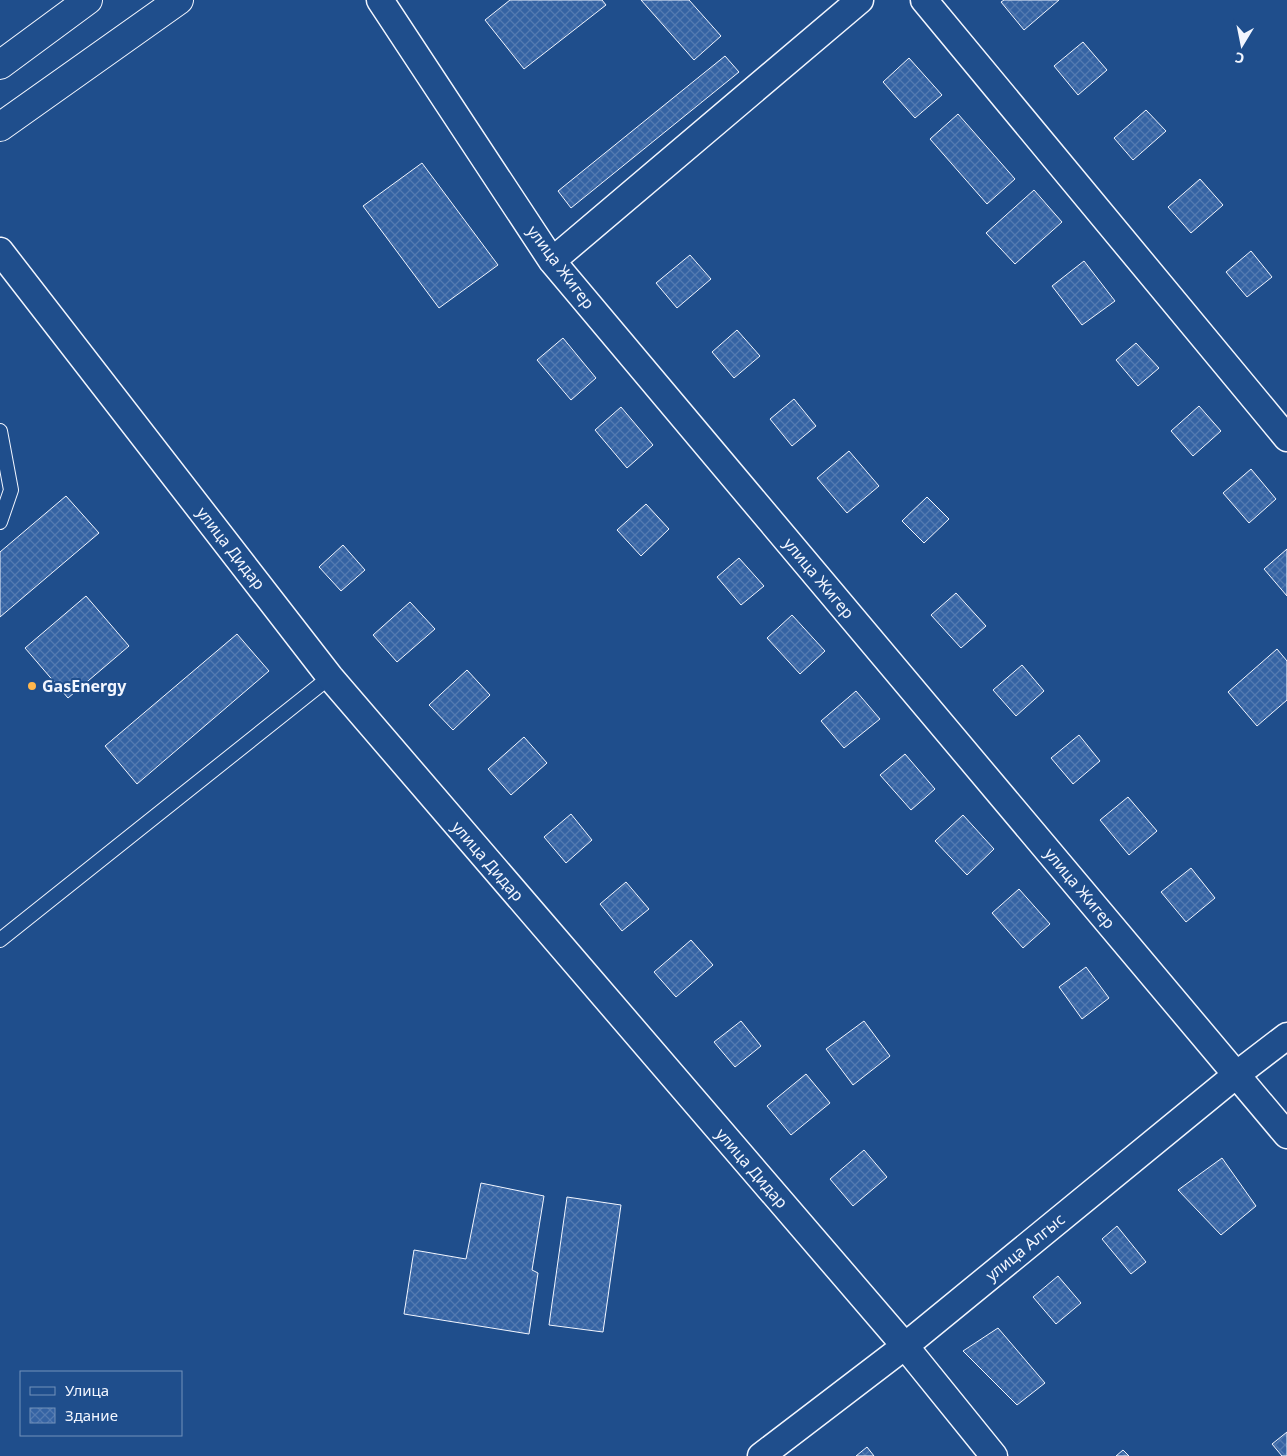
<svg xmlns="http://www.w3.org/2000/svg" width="1287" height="1456" viewBox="0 0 1287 1456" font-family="'Noto Sans',sans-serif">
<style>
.building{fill:url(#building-cross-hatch);stroke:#f2f6ff}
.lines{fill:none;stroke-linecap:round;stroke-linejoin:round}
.lane-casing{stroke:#f2f6ff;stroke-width:16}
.street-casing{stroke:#f2f6ff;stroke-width:29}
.highway-casing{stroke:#f2f6ff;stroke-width:30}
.lane{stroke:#1f4e8c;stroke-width:14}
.street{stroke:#1f4e8c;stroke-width:26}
.highway{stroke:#1f4e8c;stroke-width:28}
.poi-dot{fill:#ffb74d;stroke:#1f4e8c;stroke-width:2}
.labels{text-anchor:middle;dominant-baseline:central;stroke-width:4;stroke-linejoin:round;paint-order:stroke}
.street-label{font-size:16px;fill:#f2f6ff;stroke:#1f4e8c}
.poi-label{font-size:16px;font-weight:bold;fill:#f2f6ff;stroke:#1f4e8c;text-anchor:start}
</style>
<defs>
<pattern id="building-cross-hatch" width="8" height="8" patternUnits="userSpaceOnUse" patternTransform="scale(1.25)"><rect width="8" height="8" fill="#3563a3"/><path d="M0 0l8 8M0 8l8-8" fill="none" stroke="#537ab1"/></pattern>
</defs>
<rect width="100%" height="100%" fill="#1f4e8c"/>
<path class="building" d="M510,0H602L606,5L524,69L485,20Z
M641,0H689L721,36L694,60Z
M1004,0H1059L1024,30L1001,2Z
M1083,42L1107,70L1078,95L1054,66Z
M725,56L739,72L571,208L558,191Z
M909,58L942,95L915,118L883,82Z
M1146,110L1166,131L1133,160L1114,138Z
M958,114L1015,179L987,204L930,139Z
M422,163L498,265L439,308L363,206Z
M1200,179L1223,205L1191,233L1168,207Z
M1034,190L1062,222L1015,264L986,233Z
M1251,251L1272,277L1247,297L1226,272Z
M690,255L711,279L677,308L656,283Z
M1084,261L1115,301L1082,325L1052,286Z
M737,330L760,356L734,378L712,352Z
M563,338L596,378L571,400L537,360Z
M1136,343L1159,368L1138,386L1116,360Z
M794,399L816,426L792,446L770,419Z
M1199,406L1221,431L1193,456L1171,431Z
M621,407L653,445L627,468L595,430Z
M849,451L879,486L847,513L817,478Z
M1251,469L1276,499L1249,523L1223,493Z
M66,496L99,533L0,617V552Z
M927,497L949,519L924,543L902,521Z
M646,504L669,529L641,556L617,530Z
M343,545L365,570L341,591L319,567Z
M1287,549V596L1264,569Z
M739,558L764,586L741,605L717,577Z
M956,593L986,626L961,648L931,615Z
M86,596L129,646L68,698L25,648Z
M410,602L435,629L397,662L373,635Z
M792,615L825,651L800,674L767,638Z
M237,634L269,671L137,784L105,746Z
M1277,649L1287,661V700L1257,726L1228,692Z
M1022,665L1044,691L1016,716L993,690Z
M467,670L490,695L453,730L429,705Z
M856,691L880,719L844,748L821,721Z
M1079,735L1100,761L1073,784L1051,758Z
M524,737L547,763L511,795L488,769Z
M905,754L935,789L911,810L880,775Z
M1128,797L1157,831L1129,855L1100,820Z
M571,814L592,840L566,863L544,837Z
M963,815L994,849L967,875L935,841Z
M1191,868L1215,898L1186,922L1161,892Z
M626,882L649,909L622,931L600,904Z
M1019,889L1050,924L1023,948L992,913Z
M691,940L713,965L676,997L654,972Z
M1086,967L1109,998L1082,1019L1059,987Z
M741,1021L761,1046L735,1067L714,1042Z
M864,1021L890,1056L853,1085L826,1049Z
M806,1074L830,1103L791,1135L767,1106Z
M864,1150L887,1177L853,1206L830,1179Z
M1222,1158L1256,1206L1221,1235L1178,1190Z
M481,1183L544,1196L532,1270L538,1273L529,1334L404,1314L414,1250L466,1259Z
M567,1197L621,1205L603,1332L549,1325Z
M1117,1226L1146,1262L1131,1274L1102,1239Z
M1058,1276L1081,1303L1056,1324L1033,1297Z
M998,1328L1045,1383L1017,1405L963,1351Z
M1287,1432V1456H1282L1272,1444Z
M867,1447L874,1456H856Z
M1123,1450L1129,1456H1116Z"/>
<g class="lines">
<g class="lane-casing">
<path id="lane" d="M0,431L11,490L0,522
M0,940L330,677"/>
</g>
<g class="street-casing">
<path id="street" d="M380,0L552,261L1287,1135
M924,0L1287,438
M0,251L330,677L905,1346L994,1456
M552,261L860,0
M761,1456L905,1346L1236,1075L1287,1036"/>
</g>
<g class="highway-casing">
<path id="highway" d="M0,65L88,0
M0,127L179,0"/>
</g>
<use href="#lane" class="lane"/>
<use href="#street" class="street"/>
<use href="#highway" class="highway"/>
</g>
<circle class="poi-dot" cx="32" cy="686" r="5"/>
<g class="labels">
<g class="street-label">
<text transform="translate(561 267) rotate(53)">улица Жигер</text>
<text transform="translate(231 548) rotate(52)">улица Дидар</text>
<text transform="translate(819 578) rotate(50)">улица Жигер</text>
<text transform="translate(488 861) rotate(49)">улица Дидар</text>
<text transform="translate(1080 888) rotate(50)">улица Жигер</text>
<text transform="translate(752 1168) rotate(49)">улица Дидар</text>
<text transform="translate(1025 1247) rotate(-39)">улица Алгыс</text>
</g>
<g class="poi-label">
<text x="42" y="686">GasEnergy</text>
</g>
</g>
<rect x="20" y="1371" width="162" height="65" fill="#1f4e8c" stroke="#7391ba"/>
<rect x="30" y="1387" width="25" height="8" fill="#1f4e8c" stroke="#7391ba"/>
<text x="65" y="1396" font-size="15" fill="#f2f6ff">Улица</text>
<rect x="30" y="1408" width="25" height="15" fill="url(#building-cross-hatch)" stroke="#7391ba"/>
<text x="65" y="1421" font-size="15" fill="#f2f6ff">Здание</text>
<g transform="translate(1242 45) rotate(190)" stroke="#1f4e8c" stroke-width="4" paint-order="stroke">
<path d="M0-4L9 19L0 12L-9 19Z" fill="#f2f6ff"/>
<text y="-8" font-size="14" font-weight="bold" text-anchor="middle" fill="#f2f6ff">С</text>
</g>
</svg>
